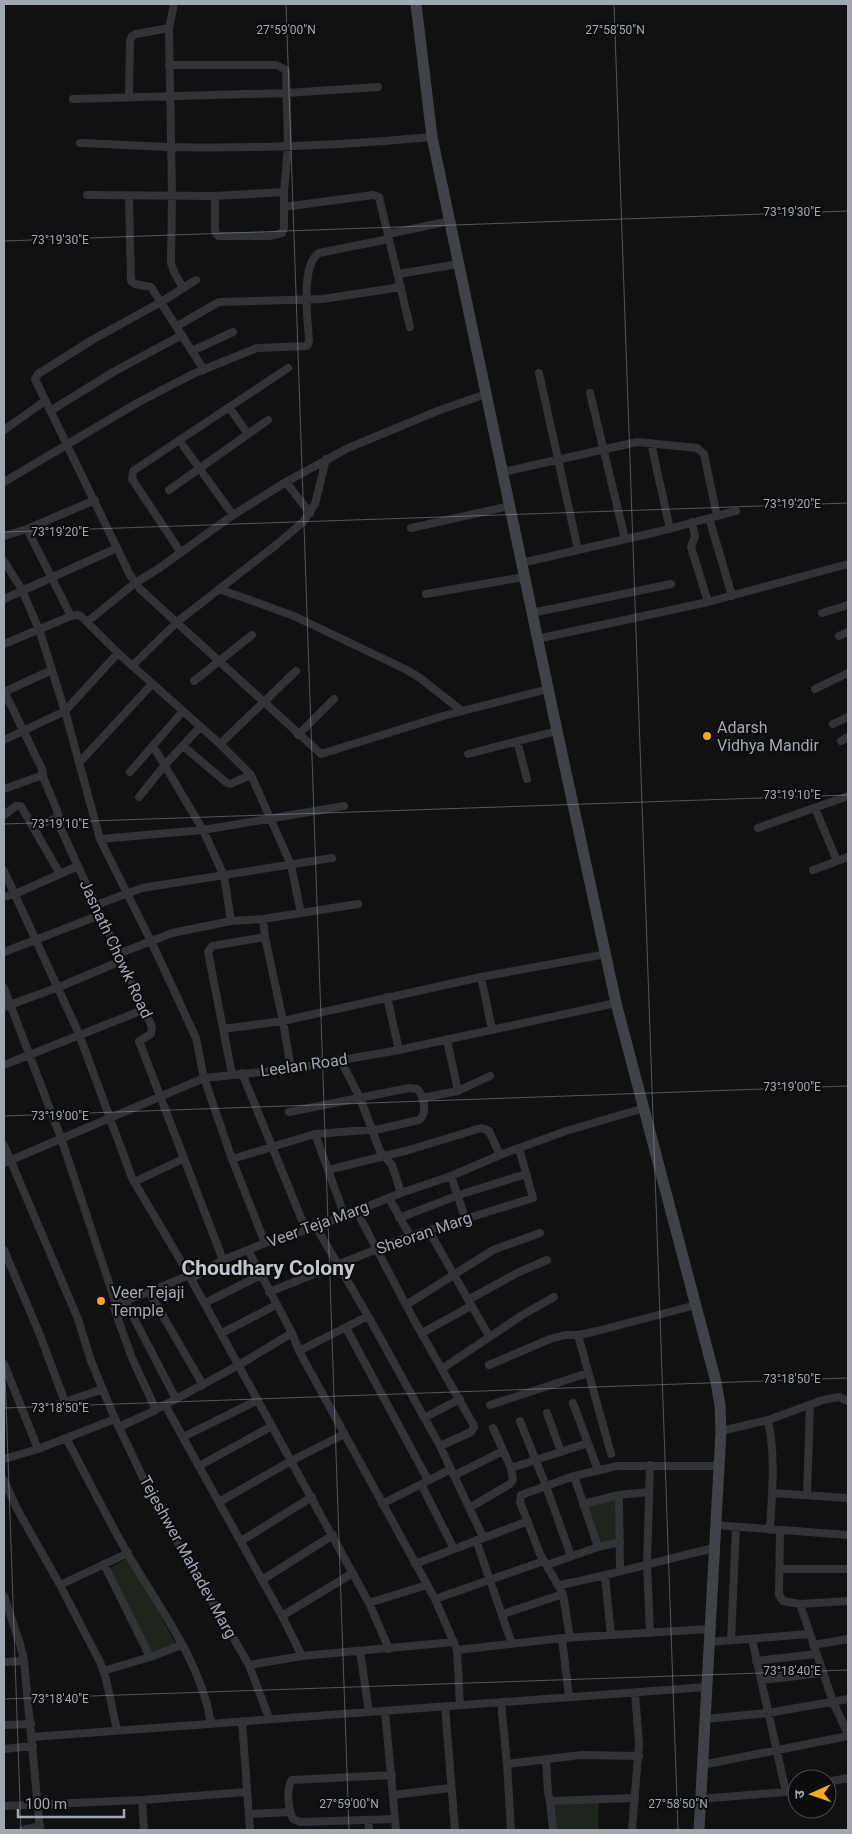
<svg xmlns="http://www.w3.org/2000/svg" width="852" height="1834" viewBox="0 0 852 1834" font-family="Roboto,'Noto Sans Devanagari',sans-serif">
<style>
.green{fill:#1d251d}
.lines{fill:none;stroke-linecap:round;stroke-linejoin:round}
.street{stroke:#323337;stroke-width:8}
.secondary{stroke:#3f4247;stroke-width:11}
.ticks{fill:none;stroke:#a1a8b4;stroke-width:1;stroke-opacity:0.45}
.poi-dot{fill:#f8a723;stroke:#0c0c0d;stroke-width:2}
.labels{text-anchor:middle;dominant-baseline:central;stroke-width:4;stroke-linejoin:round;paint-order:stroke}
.poi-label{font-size:16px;fill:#a1a8b4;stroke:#0c0c0d;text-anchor:start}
.street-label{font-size:16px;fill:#a1a8b4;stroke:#0c0c0d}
.district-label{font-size:21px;font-weight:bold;fill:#c2c6cf;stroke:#0c0c0d}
.ticks-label{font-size:12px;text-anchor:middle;fill:#a1a8b4;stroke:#0c0c0d;stroke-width:4;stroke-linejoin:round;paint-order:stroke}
</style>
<rect width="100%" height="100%" fill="#111112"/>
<path class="green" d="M619,1495L620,1542L598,1547L583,1504Z
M128,1558L176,1644L151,1652L108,1569Z
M598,1802L599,1830H555L553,1804Z"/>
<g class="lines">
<path class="street" d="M174,4L169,28L172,196L171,263L174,272L183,288
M169,65H276L286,70L288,146L284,192V228L282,233L271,236H218L215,231V196
M129,97L130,41L132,36L136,34L169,28
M73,99L287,93L378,87
M80,143C110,144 140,146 171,147C258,149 346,145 432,137
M87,195L215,196L284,192
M129,196L131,281L135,284L151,287L204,370
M284,207L373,195L379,197L410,327
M388,234L450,221
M398,274L459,264
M196,280L161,302L92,340L38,374L35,379L130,575L140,589L321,754L443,716L548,689
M177,326L219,302L323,299L401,287
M192,351L233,332
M539,373L578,550
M590,393L625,539
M229,407L248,434
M50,411L115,371L182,335
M4,430L45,401
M179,440L233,515
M651,443L670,529
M503,472L637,442L697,448L704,454L717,516
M4,482L137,403L195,373L257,348L307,346L309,341C308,321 300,265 319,253L389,239
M286,482L310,513
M169,490L268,420
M709,518L732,596
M692,522L695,536L691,547L708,602
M411,528L510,506
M27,529L71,616
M4,536L27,529L95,500
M181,553L132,479L133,471L288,368
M4,561L22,590L40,632L66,715L100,839L151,941L196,1038L204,1078L232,1159L265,1243
M521,563L661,531L736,511
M219,589L294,616L407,670L420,678L462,711
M426,594L524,577
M4,599L117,548
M532,613L671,584
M822,613L848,605
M87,622L135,583L158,569L233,515L286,482L348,448L440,410L486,394
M839,636L848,632
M537,639L708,602L848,564
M4,644L71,616L78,615L81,616L118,653L220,744L251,775L291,865L301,913
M132,666L177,622L276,545L303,522L315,504L326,459
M194,681L252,635
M815,689L848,673
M4,691L42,769L43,777L57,810L60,827L152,1027L151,1034L139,1041L223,1260
M4,692L52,670
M833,724L848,717
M298,735L334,699
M4,740L65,711L118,653
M517,741L527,779
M841,741L848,737
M220,744L296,671
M183,746L227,783L230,784L251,775
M156,751L203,830L224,876L231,921
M468,754L557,731
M79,763L152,684
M130,772L183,711
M4,789L43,775
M139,797L164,766L200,727
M815,808L837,861
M4,815L16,806H21L22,808L60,874
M34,827L59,817
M758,828L848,796
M100,839L203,830L344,806
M813,870L848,857
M4,871L79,1034L132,1178L189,1275
M4,897L15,894L78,866
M96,905L142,888L332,858
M263,919L265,937L283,1021L291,1069
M4,952L100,915
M118,954L172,933L231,921L263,919L358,904
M481,977L492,1029
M4,988L61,1138L116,1304
M387,997L399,1050
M4,1007L59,987L121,961
M223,1029L283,1021L481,977L606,954
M447,1040L458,1091
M340,1059L360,1098L380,1151L392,1165L401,1193
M4,1065L143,1010
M242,1073L306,1230
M232,1074L208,952L212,946L265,937
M422,1098L458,1091L490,1076
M289,1112L409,1088L417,1089C424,1095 428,1114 419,1120L380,1129L315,1134
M4,1145L78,1319L91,1361L115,1419L158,1509L249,1665L269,1718
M232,1159L315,1134L344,1214
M4,1163L204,1078L291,1069L399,1050L616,1003
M328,1170L409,1150L481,1128L489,1131L500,1155
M451,1176L465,1218
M134,1182L183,1159
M389,1198L410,1236
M356,1210L415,1322L473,1424L474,1427L471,1432L440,1446
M399,1218L459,1195L526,1174
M316,1227L368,1316L440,1446L483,1537
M429,1231L489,1336
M4,1250L40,1335L65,1402L103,1389
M248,1250L292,1333L299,1351L435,1599L457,1650L460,1705
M191,1279L369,1603L389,1649
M149,1292L203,1385
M269,1292L410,1236L533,1198L519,1148
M468,1300L517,1273L547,1260
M125,1301L176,1399
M205,1303L261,1275
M406,1305L493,1250L540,1233
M346,1328L428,1480
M222,1333L276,1305
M422,1333L471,1306
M578,1335L611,1454
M299,1351L368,1316
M4,1364L38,1449
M489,1365L550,1339L565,1335H578L597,1331L696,1305
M443,1368L524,1314L554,1297
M573,1403L598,1470
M165,1405L282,1616L302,1656
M490,1405L588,1373
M161,1407L239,1365L292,1333
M547,1413L561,1452
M424,1418L460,1399
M768,1420C776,1457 772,1493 770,1530
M520,1421L546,1486L571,1556
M119,1427L156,1410L132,1358L114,1308L116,1304L149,1292L189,1275L191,1279L223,1260L265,1243L316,1227L401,1193L451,1176L500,1155L566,1131L644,1108
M721,1431L768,1420L823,1400L839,1397L848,1401
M183,1437L258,1400
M66,1438C87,1477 107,1518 129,1556C160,1609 201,1662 211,1723
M4,1459L38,1449L115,1419
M199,1466L272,1426
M511,1468L588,1443
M455,1475L503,1451
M574,1476L598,1547
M4,1480L16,1507L60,1585L100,1662L106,1679L117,1730
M421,1484L454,1549
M772,1493L848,1498
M619,1495L620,1571
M807,1495L810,1405
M219,1502L291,1461L344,1434
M382,1504L451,1469
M583,1504L619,1495L649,1492
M469,1508L510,1484L513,1479L511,1468L493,1428
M715,1525L848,1535
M780,1531L779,1595L783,1601L800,1604L848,1601
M476,1540L512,1644
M241,1541L312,1497
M104,1564L150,1657
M415,1564L528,1521
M547,1565L598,1547L620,1542
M780,1569H848
M605,1576L611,1635
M262,1580L333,1535
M60,1585L128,1553
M560,1585C612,1575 662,1560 714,1548
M4,1596L20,1644L24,1661L40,1830
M435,1599L544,1561
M369,1603L427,1585
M800,1604L833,1702L848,1734
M503,1614L563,1594
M282,1616L353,1573
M650,1633L647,1563L650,1465
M562,1638L569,1697
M570,1638L563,1594L540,1554L520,1502L521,1495L574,1476L617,1466H718
M752,1639L786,1792
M731,1640L736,1527
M709,1642L810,1634
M813,1645L848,1639
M457,1650L562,1638L710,1629
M360,1651L369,1712
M756,1661L816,1654
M4,1662L24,1661
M249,1665L302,1656L454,1642
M103,1671L150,1657L182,1645
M761,1680L823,1673
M501,1702L507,1764L511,1830
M445,1706L455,1830
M385,1711L396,1830
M705,1719L768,1713L848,1699
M242,1721L250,1830
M4,1725L31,1724
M32,1737L707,1687
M4,1749L33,1746
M546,1759L548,1793L550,1801L635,1798
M507,1764L581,1755L639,1756
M702,1765L848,1736
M392,1775L292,1780C286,1788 288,1810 293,1819L301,1822L395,1819
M827,1782L848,1778
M394,1795L450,1788
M700,1799L786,1792L797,1789
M142,1800L144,1830
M550,1801L553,1830
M4,1806L142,1800L247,1792
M249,1814L290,1812
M368,1820L369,1830
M23,1830L40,1826
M632,1830L639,1744L635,1693"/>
<path class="secondary" d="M416,4L432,137L553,712L616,1003L716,1382L720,1405L721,1431L699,1830"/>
</g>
<path class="ticks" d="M286,4L349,1830M614,4L678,1830M4,241L848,211M4,532L848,503M4,824L848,795M4,1116L848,1086M4,1345L21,1830M4,1408L848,1378M4,1699L848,1670"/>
<g class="poi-dot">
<circle cx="707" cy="736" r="5"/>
<circle cx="101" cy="1301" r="5"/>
</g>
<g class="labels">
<g class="poi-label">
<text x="717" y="727">Adarsh<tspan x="717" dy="18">Vidhya Mandir</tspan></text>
<text x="111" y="1292">Veer Tejaji<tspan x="111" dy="18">Temple</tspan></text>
</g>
<g class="street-label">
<text transform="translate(116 949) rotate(65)">Jasnath Chowk Road</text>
<text transform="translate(304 1065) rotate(-8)">Leelan Road</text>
<text transform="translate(318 1224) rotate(-20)">Veer Teja Marg</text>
<text transform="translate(424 1233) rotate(-19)">Sheoran Marg</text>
<text transform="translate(188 1557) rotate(61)">Tejeshwer Mahadev Marg</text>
</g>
<g class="district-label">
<text x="268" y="1268">Choudhary Colony</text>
</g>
</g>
<g class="ticks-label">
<text x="286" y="34">27°59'00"N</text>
<text x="615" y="34">27°58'50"N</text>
<text x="792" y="216">73°19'30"E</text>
<text x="60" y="244">73°19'30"E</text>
<text x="792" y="508">73°19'20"E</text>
<text x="60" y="536">73°19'20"E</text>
<text x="792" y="799">73°19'10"E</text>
<text x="60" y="828">73°19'10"E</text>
<text x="792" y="1091">73°19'00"E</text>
<text x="60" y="1120">73°19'00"E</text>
<text x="792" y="1383">73°18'50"E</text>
<text x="60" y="1412">73°18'50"E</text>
<text x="792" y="1675">73°18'40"E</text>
<text x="60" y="1703">73°18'40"E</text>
<text x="349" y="1808">27°59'00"N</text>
<text x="678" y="1808">27°58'50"N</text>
</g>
<rect width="852" height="1834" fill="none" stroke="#a1a8b4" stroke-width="10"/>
<g transform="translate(812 1794) rotate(268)"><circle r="24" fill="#0c0c0d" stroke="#484a50"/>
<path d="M0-4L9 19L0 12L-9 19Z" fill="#f8a723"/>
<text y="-8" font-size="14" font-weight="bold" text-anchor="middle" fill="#a1a8b4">उ</text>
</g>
<path d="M18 1809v8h106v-8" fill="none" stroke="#a1a8b4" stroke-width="2.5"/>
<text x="25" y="1809" font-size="15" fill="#a1a8b4" stroke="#0c0c0d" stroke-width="4" paint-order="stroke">100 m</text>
</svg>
